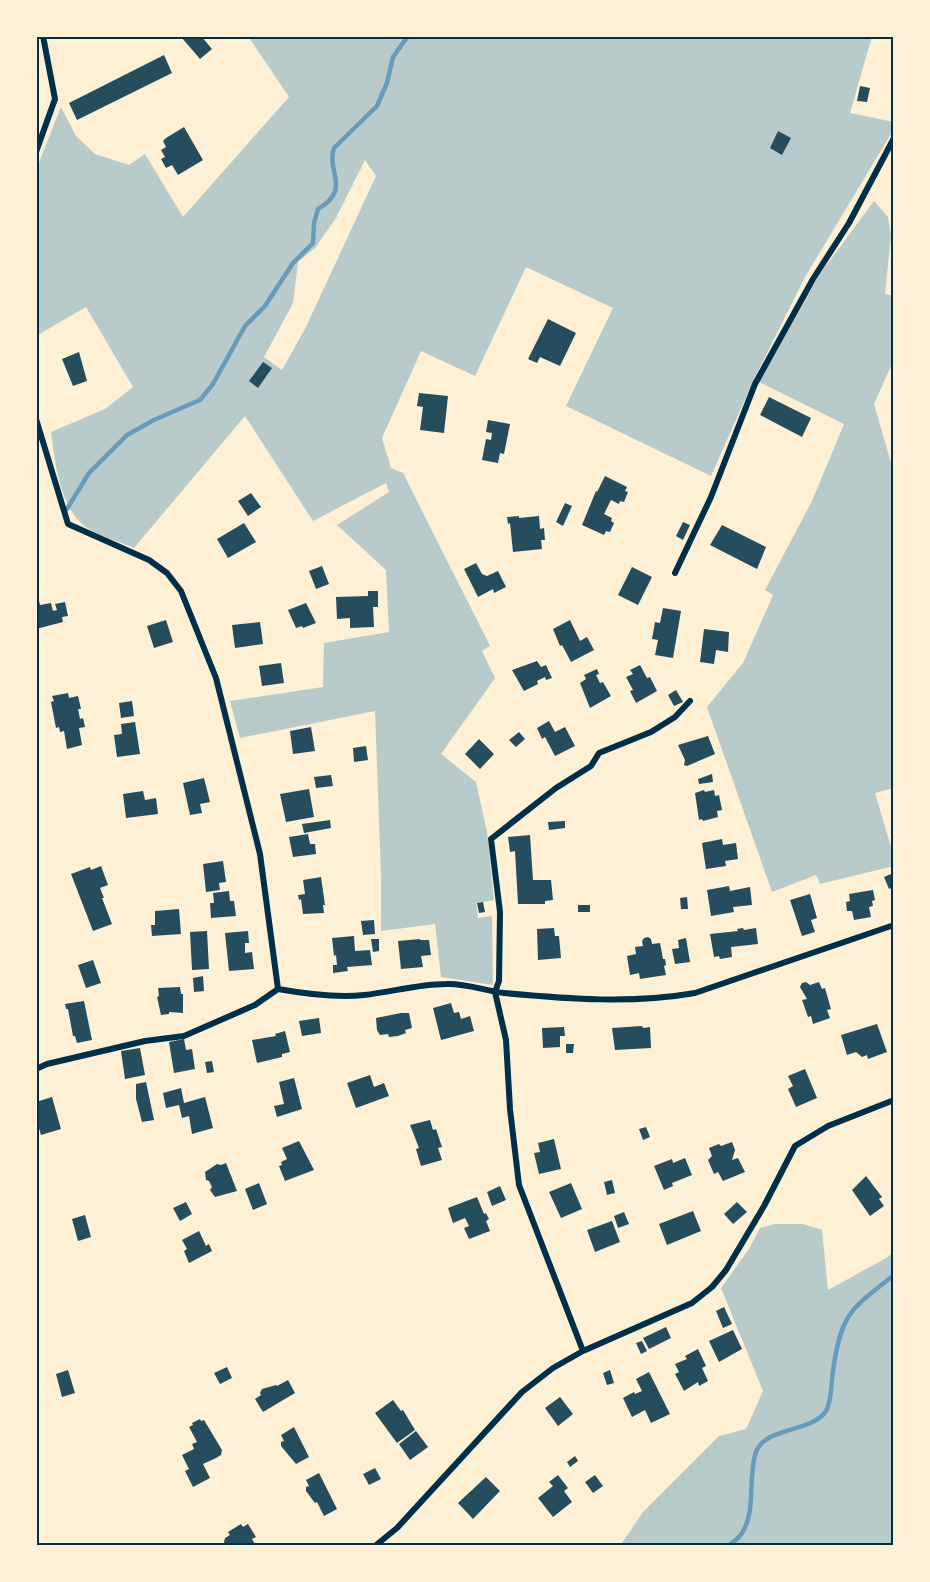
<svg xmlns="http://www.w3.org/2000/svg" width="930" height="1582" viewBox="0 0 930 1582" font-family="Rubik,sans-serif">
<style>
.green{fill:#b9caca;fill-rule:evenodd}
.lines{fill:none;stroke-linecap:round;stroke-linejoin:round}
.stream{stroke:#669bbc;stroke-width:4.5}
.building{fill:#264d5e}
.minor{stroke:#003049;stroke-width:6}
.neatline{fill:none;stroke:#003049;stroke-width:2}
</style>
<rect width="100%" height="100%" fill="#fdf0d5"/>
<path class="green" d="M248,36H872L850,113L894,122V129L805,277L755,377L711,476L566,406L613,308L526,267L475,376L421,351L382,438L391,468L403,473L490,646L482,651L495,678L441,754L476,782L487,832L494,900L476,903L478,918L492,916L493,985L441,977L435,924L381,931V875L375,711L240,738L230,701L323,687L324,643L389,632L386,570L337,525L389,492L386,483L313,521L245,416L134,548C119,541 100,537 86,527C60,509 55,461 51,432L105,409L133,387L86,307L36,336V170L61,107L76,136L95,154L129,165L145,154L183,217L289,97ZM365,160L376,176L305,329L282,370L264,357L293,303L298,262L315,248L336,218Z
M874,201L888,217L891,236L885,294L894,296V359L874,404L894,473V788L875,793L894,857V866L820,884L816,875L772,892L707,707L743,663L773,595L765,590L812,501L844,424L759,382L820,274Z
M774,1224H803L822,1230L828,1290L888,1257L894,1251V1546H620L643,1512L719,1436L746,1429L763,1391L721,1288L749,1249L760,1228Z"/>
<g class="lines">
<path class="stream" d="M67,509L89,473L127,435L154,420L200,400L213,384L245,326L265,306L293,263L313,243L314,223L318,209C352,189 326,172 334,148L377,106L387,83L393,57L408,36
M729,1546C733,1542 739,1538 742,1533C757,1509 747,1478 756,1452C765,1427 813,1432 826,1411C832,1401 831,1383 833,1371C841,1313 851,1309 894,1275"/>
</g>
<path class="building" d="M185,36H201L212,49L200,59L182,38Z
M164,55L172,73L77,120L69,103Z
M860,86L870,88L867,102L857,101Z
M184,127L203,160L178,175L172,165L166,168L161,159L165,157L161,150L166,147L163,141L166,138Z
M778,131L791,138L782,155L770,148Z
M548,319L576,333L560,366L540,357L537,363L528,359Z
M79,352L87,381L73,386L62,359Z
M263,362L272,368L258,388L249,381Z
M419,393L448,396L444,433L420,430L423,407L417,406Z
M769,397L811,418L802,437L760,415Z
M488,420L510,424L504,454L500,453L498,463L482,460L486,439L491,440L492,433L486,432Z
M605,476L627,487L625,491L628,492L624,502L620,501L619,504L611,500L604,514L612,518L611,521L614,523L610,532L606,531L604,535L582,525L596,491L597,492Z
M251,493L261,507L248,516L238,501Z
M565,503L572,506L563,526L556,522Z
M519,516V518L539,516L540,529L544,528L545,540H541L542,549L513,552L510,523L508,524L507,517Z
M683,522L690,525L683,540L676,536Z
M244,523L256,542L228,558L217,539Z
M722,525L766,547L757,569L710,545Z
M476,563L482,574L487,576L498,571L506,587L494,593L493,589L478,597L464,569Z
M322,566L329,584L316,589L309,571Z
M632,567L652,577L638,605L618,595Z
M368,591H378V607H373L374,627L350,628V618L337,619L336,597L368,596Z
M38,596L40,605L51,603L53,611L57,610L55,604L65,602L68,616L62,617L63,622L36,629V597Z
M306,603L316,623L303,628L302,626L296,628L288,610Z
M663,608L681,611L673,658L655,655L658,640L652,639L655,622L660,623Z
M166,620L173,642L154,648L147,626Z
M570,620L580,641L587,637L594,650L571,662L562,645L560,646L553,629Z
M260,622L263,644L235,648L232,625Z
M704,629L729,632L728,652L716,650L714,664L700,662Z
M537,661L541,667L546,665L552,678L546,680L545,677L537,681L538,684L524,691L512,670Z
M281,663L284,683L262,686L259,666Z
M640,665L647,678L650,677L657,691L636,703L630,691L633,690L626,677L633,674L630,670Z
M597,669L599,674L596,675L600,683L603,682L611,696L590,708L580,683L586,679L584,675Z
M676,690L683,702L674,706L668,695Z
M68,693L69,698L78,696L81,709H78L80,719L83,718L85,727L79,728L82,745L67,749L64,731L60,732L59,727L56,728L51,702L54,701L52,696Z
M132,701L134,716L121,718L119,703Z
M549,721L555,732L565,727L575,746L555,756L545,737L542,739L537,728Z
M135,722L140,754L117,757L114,735L122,734L121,724Z
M311,727L315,751L293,754L290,731Z
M519,732L525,739L516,747L509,740Z
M708,736L715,754L687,766L684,765L685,760L678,745Z
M479,739L494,754L480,769L465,754Z
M366,746L368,760L354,762L353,748Z
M712,774L713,782L699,784L698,779Z
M331,775L333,786L316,788L314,777Z
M204,778L210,802L200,804L202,813L190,815L183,783Z
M309,789L314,817L286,822L280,794Z
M704,790L705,792L714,790L715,796L719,795L722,810L717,811L718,817L703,821L702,819L699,820L695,793Z
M143,791L145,800L156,798L158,814L126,818L123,794Z
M330,820L331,828L304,833L302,824Z
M565,821V828L549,830L548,822Z
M308,834L310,844H315L316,854L293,857L289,837Z
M530,835L533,880H551L553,900L545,901V904H518L515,851L510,852L508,837Z
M722,839L723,845L736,843L738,859L725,861L726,866L706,869L702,843Z
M223,861L226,882L219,883L220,890L206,892L203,864Z
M101,866L108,885L100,888L104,898H102L112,924L93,931L71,874L90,867L91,870Z
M891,874L894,887L889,889L884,877Z
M321,877L325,905H323L324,913L303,914L301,899L299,900L298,895L305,894L303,880Z
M729,886L730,891L750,887L752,905L733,907L734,912L711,916L707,890Z
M873,890L875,900L872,901L873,906L869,907L871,917L854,920L852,911H847L846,902L850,901L849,894Z
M229,891L230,901H234L236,916L211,918L210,903H214L213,893Z
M810,894L817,918L811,920L815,932L802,936L790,900Z
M687,897L688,909H681L680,898Z
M483,902L485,912L479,913L477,903Z
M578,905H590V912H578Z
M179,909L181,934L152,936L151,925H155V911Z
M374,920L375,934L363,935L361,921Z
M554,928L555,936H559L561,958L538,960L537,929Z
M743,928L744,930L756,928L758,944L731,947L732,957L720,959L719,956L714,957L710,934L738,931L737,929Z
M207,931L209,969L192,970L190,932Z
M248,931L249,943H245V953L252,952L254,969L229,971L225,933Z
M354,936L355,951L370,950L372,965L347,967L348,971L333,973V965H337L336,955L334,956L332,938Z
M648,937L651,939L652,944L660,943L663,959H665L666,965L664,966L666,975L640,979L639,973L630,975L627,956L636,954L635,947L643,946L642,941L644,938Z
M686,938L690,962L675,964L672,949L679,948L678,940Z
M371,939H379V951L373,952Z
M420,939V940H429L431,955L421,956L423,967L401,969L398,941Z
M93,960L101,983L86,988L78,965Z
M203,976L204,991L194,992L193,978Z
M806,982L810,985L819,982L822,989L825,988L831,1009L827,1010L830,1018L813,1024L811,1016L808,1017L802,1000L807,999L800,987L802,983Z
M180,987L181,994H183V1013L169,1012V1014L161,1015L157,997L159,996L158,988Z
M84,1001L92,1040L77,1043L75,1036H73L68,1009H66L65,1004Z
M451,1003L454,1013L459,1012L461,1019L470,1016L474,1031L441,1040L433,1008Z
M401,1013H409L412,1028L405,1030L406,1033L398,1036L389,1037L388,1034L380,1035L377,1030L376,1018Z
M319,1018L321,1033L302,1036L299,1021Z
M877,1024L887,1052L868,1059L867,1055L862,1057L856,1052L847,1055L841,1035Z
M642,1026L643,1028L650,1027L651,1048L615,1050L612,1028Z
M564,1027L565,1036H560V1047L543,1048L542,1028Z
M285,1031L290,1052L282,1054V1057L257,1063L252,1040L276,1036L275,1034Z
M184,1039L186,1050L192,1049L195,1069L174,1073L169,1042Z
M566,1044H574L573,1053H566Z
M140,1048L145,1075L125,1079L121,1051Z
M212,1061L214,1072L207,1073L205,1062Z
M805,1069L817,1098L796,1107L788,1089L793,1086L788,1076Z
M370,1075L374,1087L384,1083L389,1096L356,1108L347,1083Z
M294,1078L302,1109L277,1117L274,1106L284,1104L279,1082Z
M146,1082L154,1120L142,1122L136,1099V1084Z
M181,1088L184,1103L205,1097L213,1128L192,1134L189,1116L182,1118L179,1105L166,1108L163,1093Z
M52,1097L61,1129L41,1135L36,1118V1102Z
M430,1120L433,1130L436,1129L442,1147L438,1148L442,1160L421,1166L416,1149L419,1148L410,1125Z
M646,1127L650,1137L643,1140L639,1129Z
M554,1139L561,1169L539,1174L534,1153L540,1152L538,1143Z
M299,1141L314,1170L285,1181L279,1166L282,1165L281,1162L287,1159L282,1148Z
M732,1142L735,1150L732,1160L738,1158L745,1172L723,1181L718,1172L714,1174L708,1160L712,1156L709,1148L719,1144L721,1146Z
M685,1158L692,1175L672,1183L673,1186L664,1190L654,1166L672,1159L673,1163Z
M226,1163L237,1191L215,1197L210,1190L212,1187L209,1181L206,1180L205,1172L217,1164L221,1165Z
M866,1176L882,1197L879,1199L884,1206L870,1216L852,1190Z
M612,1180L615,1193L607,1195L604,1182Z
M259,1183L267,1204L253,1210L245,1189Z
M571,1183L582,1209L561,1218L549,1192Z
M500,1186L506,1200L492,1206L487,1192Z
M477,1197L484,1214L486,1213L489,1219L486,1221L490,1231L469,1239L464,1228L469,1226L465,1218L453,1223L448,1208Z
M186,1202L192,1214L180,1221L173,1208Z
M737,1202L747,1212L733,1224L724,1214Z
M693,1211L701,1231L667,1245L659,1224Z
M624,1212L629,1224L618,1228L614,1216Z
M85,1215L91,1237L78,1241L72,1219Z
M612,1221L620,1242L595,1252L587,1230Z
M199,1231L206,1246L209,1244L212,1251L189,1263L184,1251L187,1249L182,1240Z
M724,1307L732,1324L723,1328L716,1311Z
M666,1327L671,1338L649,1349L643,1338Z
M733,1330L742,1349L719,1362L709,1341Z
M642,1341L647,1351L641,1354L636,1343Z
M698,1349L706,1366L702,1368L708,1381L699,1386L698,1382L684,1391L675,1374L679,1372L675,1364L687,1359L685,1356Z
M227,1367L232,1378L220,1384L214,1373Z
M68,1370L75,1393L62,1397L56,1374Z
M610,1370L614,1383L607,1385L603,1373Z
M649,1372L670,1414L651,1423L645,1410L632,1417L623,1398L634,1392L635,1394L642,1391L636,1379Z
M288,1380L295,1393L263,1412L255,1399L261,1395L260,1393L262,1389L276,1385L277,1386Z
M560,1397L573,1414L558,1426L545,1408Z
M393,1400L401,1411L403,1410L415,1430L397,1443L375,1413Z
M200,1419L201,1421L204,1420L222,1450L221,1455L216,1458L203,1464L210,1478L193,1487L185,1471L189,1469L182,1455L194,1449L192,1444L197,1442L189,1427L193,1425L192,1423Z
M294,1427L309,1457L296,1464L281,1446V1442L284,1441L281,1435Z
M416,1431L428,1447L410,1460L399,1444Z
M575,1456L578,1461L570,1467L567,1462Z
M375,1468L381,1479L369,1485L363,1474Z
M319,1473L337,1509L324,1516L317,1502L315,1503L306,1491V1487L309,1486L306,1480Z
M558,1475L568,1488L564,1491L572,1502L553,1517L538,1498L553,1486L549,1482Z
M595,1475L603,1486L593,1493L585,1482Z
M486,1477L500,1491L473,1519L458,1503Z
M241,1524L243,1527L248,1524L256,1537L252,1539L256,1546H226L224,1542L225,1538L230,1535L228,1532Z"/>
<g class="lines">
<path class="minor" d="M36,152L55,99L43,36
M36,419L68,524L149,560L167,573L181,591L216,678L260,854L278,989
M675,573L711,497L755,384L813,279L849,223L894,138
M36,1069L47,1064L145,1041L184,1036L255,1005L278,989C306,994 335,998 364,995C391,992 419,984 446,984C467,983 484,991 504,993C568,999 632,1004 695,993L894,925
M583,1351L519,1185L510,1109L506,1040L495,992L499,981L500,912L491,839L556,788L591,766L599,753L651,732L675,717L690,701
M375,1546L397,1528L522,1392L553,1368L583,1351L692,1303L712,1287L726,1270L764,1206L795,1146L828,1126L894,1100"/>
</g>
<rect width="930" height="1582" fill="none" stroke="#fdf0d5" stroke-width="75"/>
<rect x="38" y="38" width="854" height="1506" class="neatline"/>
</svg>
